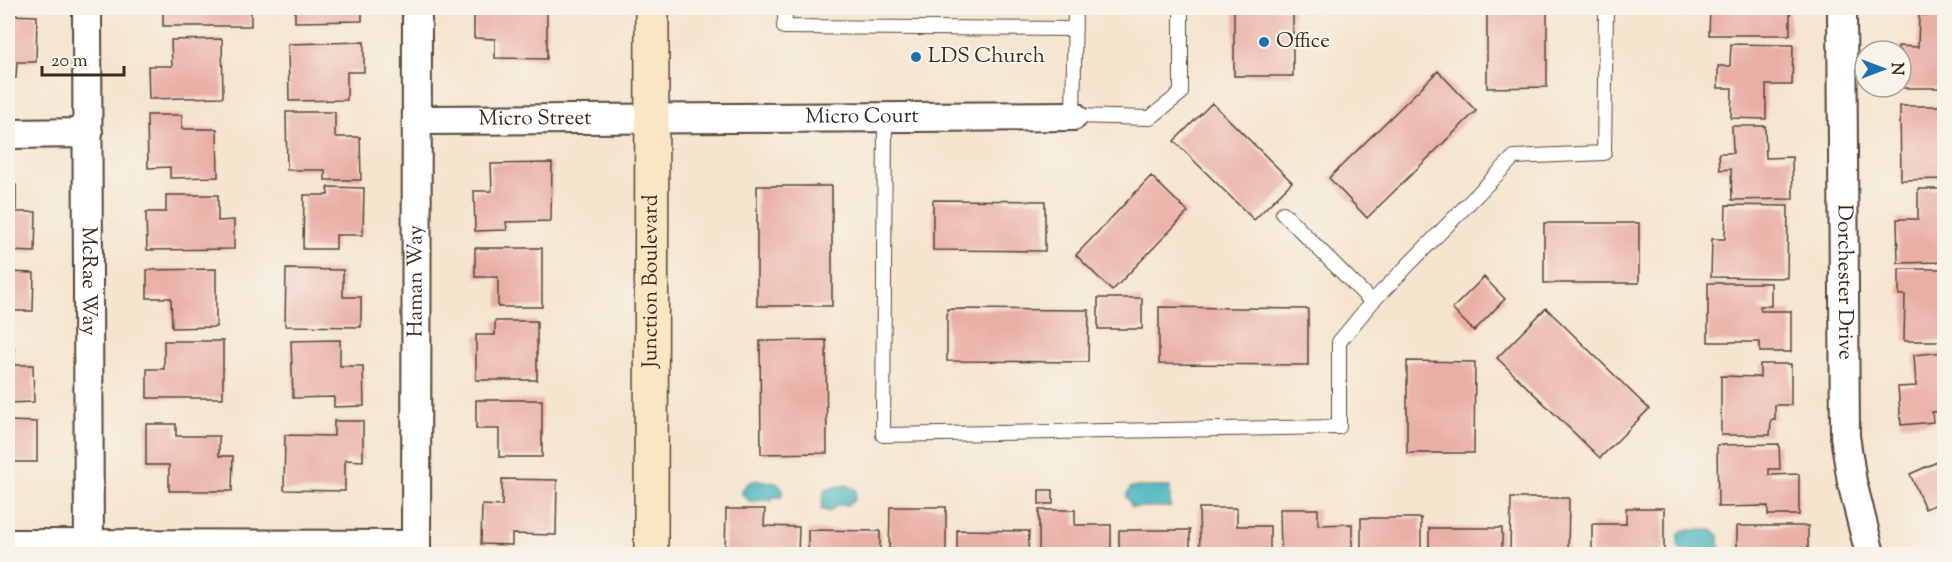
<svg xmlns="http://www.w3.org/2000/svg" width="1952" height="562" viewBox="0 0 1952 562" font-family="'Sorts Mill Goudy',serif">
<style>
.water{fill:#43b3bd;stroke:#3f6e6e;stroke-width:1.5}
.building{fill:#e9afa5}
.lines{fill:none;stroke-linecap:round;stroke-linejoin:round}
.lane-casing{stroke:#574638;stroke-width:16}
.street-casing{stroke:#574638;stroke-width:32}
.secondary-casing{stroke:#574638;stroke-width:36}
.lane{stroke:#fff;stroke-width:14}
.street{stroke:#fff;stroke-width:28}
.secondary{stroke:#f9e7c3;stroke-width:33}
.poi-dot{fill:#1f6fb2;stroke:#f7f3e8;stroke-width:2}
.labels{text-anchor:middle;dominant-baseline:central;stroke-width:4.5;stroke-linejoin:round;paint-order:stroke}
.poi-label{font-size:21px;fill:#3b2a1e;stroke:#f7f3e8;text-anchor:start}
.street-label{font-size:21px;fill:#3b2a1e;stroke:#f7f3e8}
</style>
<rect width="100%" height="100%" fill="#f7f3e8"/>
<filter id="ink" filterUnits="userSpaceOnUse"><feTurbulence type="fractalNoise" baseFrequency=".0167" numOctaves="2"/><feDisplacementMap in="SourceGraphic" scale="12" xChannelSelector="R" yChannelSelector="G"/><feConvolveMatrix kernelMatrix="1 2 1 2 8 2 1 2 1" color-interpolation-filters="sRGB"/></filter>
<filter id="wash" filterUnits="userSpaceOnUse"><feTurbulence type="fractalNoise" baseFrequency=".008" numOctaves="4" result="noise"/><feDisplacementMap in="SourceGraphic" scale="24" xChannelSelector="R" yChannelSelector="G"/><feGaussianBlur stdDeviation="1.35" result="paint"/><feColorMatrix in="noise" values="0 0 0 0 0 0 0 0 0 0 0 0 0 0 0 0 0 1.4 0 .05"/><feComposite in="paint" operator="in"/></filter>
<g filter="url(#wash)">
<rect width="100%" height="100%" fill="#f5e4ce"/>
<path class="water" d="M760,480L779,484L783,490L781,497H773L771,501L764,499L752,503L742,494C742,485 752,480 760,480Z
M847,485L856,490L855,499L848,505H837L829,512L821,509L825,489Z
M1131,487H1170V507H1132L1126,496Z
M1683,530H1713L1719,536V547L1721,550L1717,554L1714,551H1682L1678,546V536Z"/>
<g id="blocks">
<path class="building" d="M163,8H251V26H163Z
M295,8H362V21L295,22Z
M474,8H547V59L495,58V39L474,38Z
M1234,8H1293V76H1234Z
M1487,8H1547V87L1487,88Z
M1710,8H1790V35H1709Z
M8,15L37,16L36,62H17L16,78H8Z
M1919,15H1944V88H1901V51H1898V46L1918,47Z
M222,39L223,97L149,99L148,66H172L171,40Z
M364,42V72H347V100L289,101L288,44Z
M1731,44L1793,45L1792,85H1766V119L1731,118L1732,88H1718V66H1730Z
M1438,71L1476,111L1367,218L1329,178Z
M1212,103L1292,182L1254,220L1174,141Z
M1900,106H1944V179L1901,180Z
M286,112H335V137H360L361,180H325V170H287Z
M147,115H182V129H217L218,177L170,178V167L148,168Z
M1732,126H1765L1766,158L1792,157L1793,199L1732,200L1731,169L1720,170L1719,153H1733Z
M552,163L551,221L506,222L507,230L475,231L474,191H492L491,164Z
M1151,176L1188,212L1112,291L1076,255Z
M8,185H16V212H36L35,252L8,251Z
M757,186H832V306H757Z
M328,187L364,188L363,235H336V249H303L304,195H328Z
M1918,189H1944V262L1898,263L1897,219H1918Z
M166,195H218V221L234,220V249L147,250L146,212H166Z
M933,200L1045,201V251L933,250Z
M1726,205L1788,206L1787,278L1711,277L1712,239H1725Z
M1544,223H1639V283H1544Z
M475,248H542V307H498V277H475Z
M216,269V327L172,328L171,298H147V270Z
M286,269L343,270V297H361V327L285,326Z
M1899,269H1944V341H1904L1905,295H1899Z
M8,272L34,273L33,311H11V327H8Z
M1484,277L1505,299L1474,331L1452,309Z
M1708,283H1771V306H1760L1761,311H1791V352H1760V342H1708Z
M1098,298H1142V329H1098Z
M1159,307L1308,309V365L1159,364Z
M1546,308L1649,409L1600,458L1497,358Z
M947,309L1089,310L1088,362L947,361Z
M495,321H537V380H476V335H495Z
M340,340V366H363L364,406L334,407V397L293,398L291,341Z
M826,340L827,453L761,454L760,341Z
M164,341H223V398H147V369H164Z
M8,347H14V365H33L34,402L8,403Z
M1944,352V411L1932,412L1933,422L1901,425L1898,387L1916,386L1914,355Z
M1407,361L1475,362L1474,453H1407Z
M1760,364H1791V405H1775V420H1771L1770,435H1721V376L1760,377Z
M476,400H542V457H499V429H476Z
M8,421L37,422V462H13L12,491H8Z
M334,421H363V461L345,460V491L284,490L285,435L334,436Z
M146,424H176V436H219V456H233L232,491H169V465H146Z
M1779,444L1780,469H1769V475L1799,474V515H1768V506L1718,507L1717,445Z
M1944,459V501L1925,509L1910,474Z
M502,479L557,480L556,535L512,534V545L481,544L482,505L502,506Z
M1039,490H1053V504H1039Z
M1511,498H1569L1568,554H1510Z
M890,507H946V554H889Z
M1199,508H1237V526H1270V554H1200Z
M1626,508H1664V554H1592V524H1626Z
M726,509H765L764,526L799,527L798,554H725Z
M1280,509H1318V525L1352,524V554H1281Z
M1039,510H1075V525H1111V554H1039Z
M1361,518H1421V554H1361Z
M1737,526H1808V554H1737Z
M1429,528H1502V554H1429Z
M808,530L880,531V554H808Z
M957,530L1029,531L1028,554H957Z
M1119,530H1190V554H1119Z"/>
</g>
</g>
<g filter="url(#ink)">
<use href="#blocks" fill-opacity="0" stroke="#574638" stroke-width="1.5"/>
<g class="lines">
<g class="lane-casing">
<path id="lane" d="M786,8L784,27L1075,29
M1075,8L1073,116L1150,118L1181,93V8
M885,118L883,435L1339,427V342L1372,302L1514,157L1604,153L1606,8
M1283,213L1372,302"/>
</g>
<g class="street-casing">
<g id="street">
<path id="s1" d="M87,8L89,554"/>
<path id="s2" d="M1842,8L1845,436L1852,482L1870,554"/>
<path id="s3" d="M418,120L1073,116"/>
<path d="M8,134L88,133"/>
<path d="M8,544L416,545"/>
<path id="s4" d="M416,554L417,8"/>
</g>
</g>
<g class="secondary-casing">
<g id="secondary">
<path id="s5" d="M651,554L652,8"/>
</g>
</g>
<use href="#lane" class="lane"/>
<use href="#street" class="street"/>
<use href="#secondary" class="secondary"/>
</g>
</g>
<g class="poi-dot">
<circle cx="1264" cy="42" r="6"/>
<circle cx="916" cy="57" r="6"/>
</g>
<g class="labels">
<g class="poi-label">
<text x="1276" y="42">Office</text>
<text x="928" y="57">LDS Church</text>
</g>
<g class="street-label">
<text stroke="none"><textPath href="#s3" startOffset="444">Micro Court</textPath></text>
<text stroke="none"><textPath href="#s3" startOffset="117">Micro Street</textPath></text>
<text stroke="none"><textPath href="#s1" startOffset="273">McRae Way</textPath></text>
<text stroke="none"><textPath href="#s4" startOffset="273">Haman Way</textPath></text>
<text stroke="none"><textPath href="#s5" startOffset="273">Junction Boulevard</textPath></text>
<text stroke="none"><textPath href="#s2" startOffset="274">Dorchester Drive</textPath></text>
</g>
</g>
<rect width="1952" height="562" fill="none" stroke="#f7f3e8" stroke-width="30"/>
<g transform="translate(1883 69) rotate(90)"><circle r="28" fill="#f7f3e8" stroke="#aca397" stroke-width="1.5"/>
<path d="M0-4.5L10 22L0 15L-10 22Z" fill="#1f6fb2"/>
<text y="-9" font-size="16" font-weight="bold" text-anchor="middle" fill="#3b2a1e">N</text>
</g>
<path d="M42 66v9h82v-9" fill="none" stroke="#3b2a1e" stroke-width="3"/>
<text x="51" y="66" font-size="18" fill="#3b2a1e" stroke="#f7f3e8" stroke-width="4.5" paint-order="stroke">20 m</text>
</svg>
